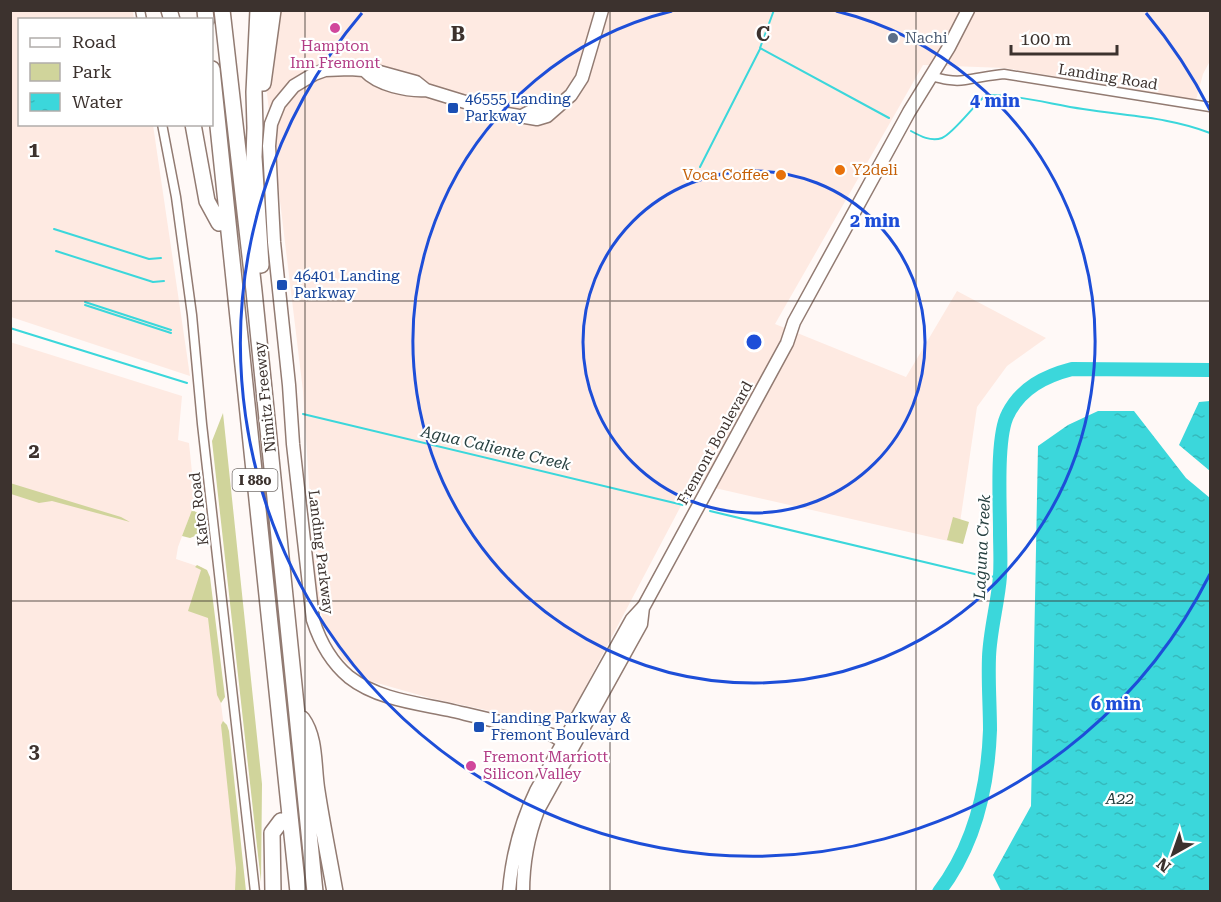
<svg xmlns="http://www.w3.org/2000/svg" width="1221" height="902" viewBox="0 0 1221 902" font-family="'Roboto Serif',serif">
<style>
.built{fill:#feeae2}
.green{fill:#d0d49b}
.water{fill:url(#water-ripples)}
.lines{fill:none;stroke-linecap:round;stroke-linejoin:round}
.stream{stroke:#3bd7db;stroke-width:2}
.river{stroke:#3bd7db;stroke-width:14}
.street-casing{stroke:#927b72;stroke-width:11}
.secondary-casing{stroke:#927b72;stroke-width:15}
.highway-casing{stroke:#927b72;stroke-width:18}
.street{stroke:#fff;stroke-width:8}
.secondary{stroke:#fff;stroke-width:12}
.highway{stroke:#fff;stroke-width:15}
.grid{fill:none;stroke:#3c322e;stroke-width:1.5;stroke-opacity:0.55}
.ring{fill:none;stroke:#1d4ed8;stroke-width:3}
.hotel-dot{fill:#d1479c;stroke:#fff;stroke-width:2}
.service-dot{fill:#5c6f8a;stroke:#fff;stroke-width:2}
.transit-dot{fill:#1a4fb4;stroke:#fff;stroke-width:2}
.food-dot{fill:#e8710a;stroke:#fff;stroke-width:2}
.labels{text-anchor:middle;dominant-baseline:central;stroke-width:4.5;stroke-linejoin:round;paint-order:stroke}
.shield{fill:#fff;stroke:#76706d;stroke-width:1.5}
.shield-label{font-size:14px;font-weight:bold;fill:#3c322e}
.service-label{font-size:15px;fill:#4e5e75;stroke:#fff;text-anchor:start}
.hotel-label{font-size:15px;fill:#b23c85;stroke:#fff}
.street-label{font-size:15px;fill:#3c322e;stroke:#fff}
.transit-label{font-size:15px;fill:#164399;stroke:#fff;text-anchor:start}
.food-label{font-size:15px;fill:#c56008;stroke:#fff;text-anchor:start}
.water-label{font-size:16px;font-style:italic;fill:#284141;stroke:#fff}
.grid-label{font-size:20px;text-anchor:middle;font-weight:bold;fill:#3c322e;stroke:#fff;stroke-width:4.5;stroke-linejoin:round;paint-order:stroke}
.centre{fill:#1d4ed8;stroke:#fff;stroke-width:3}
.ring-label{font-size:18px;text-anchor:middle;font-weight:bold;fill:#1d4ed8;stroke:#fff;stroke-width:4.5;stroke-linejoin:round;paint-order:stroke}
</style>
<defs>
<pattern id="water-ripples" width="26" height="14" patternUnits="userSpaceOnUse" patternTransform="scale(1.5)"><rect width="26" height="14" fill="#3bd7db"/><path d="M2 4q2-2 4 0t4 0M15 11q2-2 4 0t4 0" fill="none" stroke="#35b9bc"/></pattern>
</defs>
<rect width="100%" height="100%" fill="#fff9f7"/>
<path class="built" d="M11,10L133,11L134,19L20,20V124L153,125L190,376L11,317Z
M257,11H1210V61L1203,74L1196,100L1005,68L923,65L775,324L906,377L957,291L1046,338L1007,366L977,407L957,543L693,483L568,720L555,725L430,698L370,681L343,659L323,620L316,593L303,391Z
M10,342L182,396L178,440L189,443L195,502L178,547L176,559L203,568L245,885L241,891H11Z"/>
<path class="green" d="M223,413L262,784L261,882L212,441Z
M10,483L121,517L130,522L52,501L39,503L11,494Z
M192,510L202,515L204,521L200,534L190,538L182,536Z
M953,517L969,522L963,544L947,540Z
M197,565L207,570L210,577L225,697L221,703L217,695L208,618L188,611L201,570L195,567Z
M223,721L227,725L229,731L246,891H235L236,868L221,725Z"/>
<path class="water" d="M1210,401V471L1179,445L1199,402Z
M1098,411H1134L1186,478L1210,498V891H1001L993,875L1031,806L1038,446L1068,425Z"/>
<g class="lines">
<path class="stream" d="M774,10L760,48L889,118
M911,131C920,136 931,142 942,138C953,134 975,104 986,95C1019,95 1050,104 1083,109C1125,116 1170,117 1210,133
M700,167L760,49
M54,229L149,259L161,258
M56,251L153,282L164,281
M85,302L171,330
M85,305L171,333
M10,328L187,383
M303,414L683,505
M710,511L983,576L1000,577"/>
<path class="river" d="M939,892C974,846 988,787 990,730C990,706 988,682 989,657C990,630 998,603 1000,576C1001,561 1000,546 1000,531C1000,503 996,436 1008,414C1021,388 1045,376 1072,369L1210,370"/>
<g class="street-casing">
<path id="street" d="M140,10L142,20
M931,76C942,79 953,82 965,80C979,78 991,75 1004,74L1210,107
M162,124L176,197L192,315L202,424L255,892"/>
</g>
<g class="secondary-casing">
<path id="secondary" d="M365,71C378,85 407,91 426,90L501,113L537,119L547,116L571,95L582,78L602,10
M426,90L416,82L376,71L350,69L325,70L314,74L294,86L279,104L271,124L269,146L274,242L289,385L293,444L313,620C320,642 331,662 349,677C377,699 416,703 449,710C483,718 518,726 552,735L573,747
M522,116C532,110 541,106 552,110
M509,892C512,855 520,824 536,791L632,619L644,606L787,343L794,322L909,112L949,47L968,10
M523,892C523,864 528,836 538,810L641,624L643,607"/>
</g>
<g class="highway-casing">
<path id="highway" d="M169,10L172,20
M205,10L206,20
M222,10L254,291L315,892
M258,10L254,92L255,128L254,157L261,265
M212,69L298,892
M263,83L273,10
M193,124L207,201L219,223
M302,719C316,738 313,768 317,791C322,824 329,858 335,892
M273,892L272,833L281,821"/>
</g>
<use href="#street" class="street"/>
<use href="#secondary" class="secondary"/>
<use href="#highway" class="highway"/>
</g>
<path class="grid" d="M305,10V892M610,10V892M916,10V892M10,301H1210M10,601H1210"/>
<g class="ring">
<circle cx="754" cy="342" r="171"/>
<path d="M836 11A341 341 0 1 1 672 11"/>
<path d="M1210 574A512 512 0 1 1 362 13M1146 13A512 512 0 0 1 1210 110"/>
</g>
<g class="hotel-dot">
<circle cx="335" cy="28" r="6"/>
<circle cx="471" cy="766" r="6"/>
</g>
<circle class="service-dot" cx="893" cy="38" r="6"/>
<g class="transit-dot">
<rect x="447" y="102" width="12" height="12" rx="3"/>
<rect x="276" y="279" width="12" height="12" rx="3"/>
<rect x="473" y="721" width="12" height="12" rx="3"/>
</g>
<g class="food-dot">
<circle cx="840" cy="170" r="6"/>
<circle cx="781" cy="175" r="6"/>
</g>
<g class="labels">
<rect class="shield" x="232.5" y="469" width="45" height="22" rx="4.5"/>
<g class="shield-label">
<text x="255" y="480">I 880</text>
</g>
<g class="service-label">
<text x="905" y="38">Nachi</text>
</g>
<g class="hotel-label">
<text x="335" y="46">Hampton<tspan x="335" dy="17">Inn Fremont</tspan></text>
<text x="483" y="757" text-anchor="start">Fremont Marriott<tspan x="483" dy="17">Silicon Valley</tspan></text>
</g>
<g class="street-label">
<text transform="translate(1108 77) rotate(9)">Landing Road</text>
<text transform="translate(265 397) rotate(-96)">Nimitz Freeway</text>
<text transform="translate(715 443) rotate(-61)">Fremont Boulevard</text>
<text transform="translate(199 509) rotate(-97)">Kato Road</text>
<text transform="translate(321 552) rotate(83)">Landing Parkway</text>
</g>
<g class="transit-label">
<text x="465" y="99">46555 Landing<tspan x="465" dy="17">Parkway</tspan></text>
<text x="294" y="276">46401 Landing<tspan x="294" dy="17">Parkway</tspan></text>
<text x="491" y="718">Landing Parkway &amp;<tspan x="491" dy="17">Fremont Boulevard</tspan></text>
</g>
<g class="food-label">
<text x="852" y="170">Y2deli</text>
<text x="769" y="175" text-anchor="end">Voca Coffee</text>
</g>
<g class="water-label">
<text transform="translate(496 448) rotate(13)">Agua Caliente Creek</text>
<text transform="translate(982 547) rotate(-87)">Laguna Creek</text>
<text x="1120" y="798">A22</text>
</g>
</g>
<g class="grid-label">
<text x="458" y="41">B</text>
<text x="763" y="41">C</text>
<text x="34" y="157">1</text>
<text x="34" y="458">2</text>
<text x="34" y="758">3</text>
</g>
<circle cx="754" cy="342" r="9" class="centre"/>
<g class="ring-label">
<text x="995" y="107">4 min</text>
<text x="875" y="227">2 min</text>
<text x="1116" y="710">6 min</text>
</g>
<rect width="1221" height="902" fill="none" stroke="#3c322e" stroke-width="24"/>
<rect x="18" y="18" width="195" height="108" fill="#ffffff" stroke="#b1adab" stroke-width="1.5"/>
<rect x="30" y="38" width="30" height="9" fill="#ffffff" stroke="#b1adab" stroke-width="1.5"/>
<text x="72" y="48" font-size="18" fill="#3c322e">Road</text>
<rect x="30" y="63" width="30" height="18" fill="#d0d49b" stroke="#b1adab" stroke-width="1.5"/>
<text x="72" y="78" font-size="18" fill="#3c322e">Park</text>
<rect x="30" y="93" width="30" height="18" fill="url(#water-ripples)" stroke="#b1adab" stroke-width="1.5"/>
<text x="72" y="108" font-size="18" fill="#3c322e">Water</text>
<g transform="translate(1173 854) rotate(220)" stroke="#ffffff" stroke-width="4.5" paint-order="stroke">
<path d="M0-4.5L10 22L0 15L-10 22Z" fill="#3c322e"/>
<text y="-9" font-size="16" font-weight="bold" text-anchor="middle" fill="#3c322e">N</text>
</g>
<path d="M1011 45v9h106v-9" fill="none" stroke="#3c322e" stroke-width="3"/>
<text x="1020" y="45" font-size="18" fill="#3c322e" stroke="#ffffff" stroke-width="4.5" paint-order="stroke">100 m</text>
</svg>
